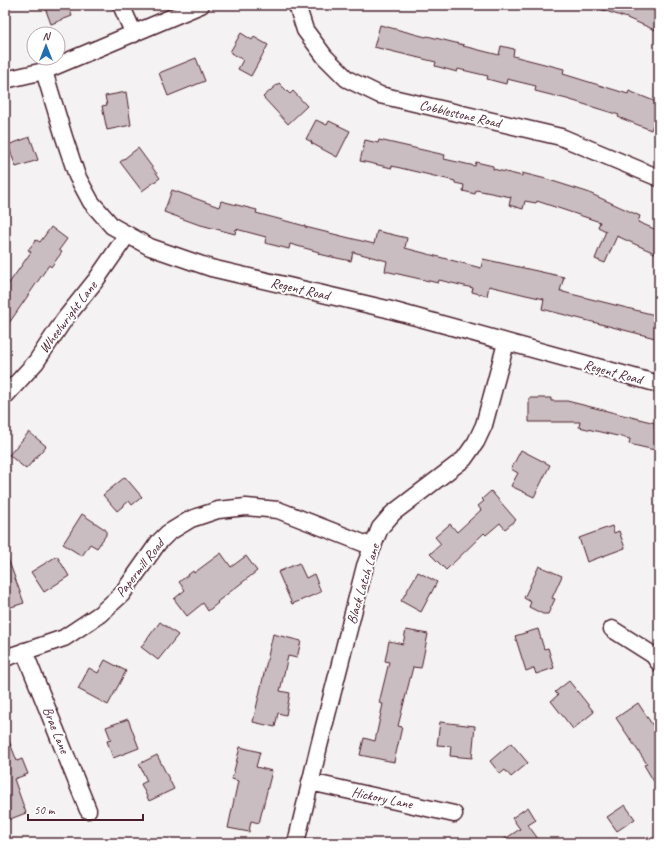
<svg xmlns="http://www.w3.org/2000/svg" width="664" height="848" viewBox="0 0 664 848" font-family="Caveat,sans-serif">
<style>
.building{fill:#cabdc1;stroke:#4a1f2b}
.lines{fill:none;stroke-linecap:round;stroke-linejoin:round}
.street-casing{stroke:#4a1f2b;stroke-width:19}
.street{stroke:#fff;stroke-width:16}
.labels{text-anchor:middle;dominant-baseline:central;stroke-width:4;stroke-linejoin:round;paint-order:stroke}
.street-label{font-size:14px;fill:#4a1f2b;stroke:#fff}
</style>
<rect width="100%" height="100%" fill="#f4f2f2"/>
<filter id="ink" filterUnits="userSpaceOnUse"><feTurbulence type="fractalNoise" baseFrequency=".025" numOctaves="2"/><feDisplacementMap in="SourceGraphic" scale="8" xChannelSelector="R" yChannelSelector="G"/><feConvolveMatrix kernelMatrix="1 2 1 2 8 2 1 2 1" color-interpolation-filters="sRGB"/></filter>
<g filter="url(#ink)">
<path class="building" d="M44,5H68L72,16L51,24Z
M594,5H659V21L655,30L627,18L594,7Z
M380,25L426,37L427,36L464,45L463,46L499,55L501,46L514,49L513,56L564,69L563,74L628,94L629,91L659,103V110L651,130L618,117L619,115L567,99L535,91L536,86L507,79L506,84L487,79L488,76L458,69L457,72L435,66L436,62L374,47Z
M241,33L252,40L254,37L268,45L251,76L238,69L243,60L230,52Z
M196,58L205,81L168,96L159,73Z
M279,83L290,94L293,91L307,106L288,124L263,97Z
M126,92L131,125L107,130L102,106L107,105L105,96Z
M316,120L327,125L329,121L350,131L337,157L311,143L312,142L306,139Z
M30,137L38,160L16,167L8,145Z
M365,140L378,143L379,140L445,155L444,159L475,166L476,162L493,166V169L522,176V173L546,179L587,192L640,216L638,222L659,231V255L617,236L605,263L595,259L606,231L598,227L600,222L537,201L536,203L525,201L523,209L509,205L511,197L476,190L475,194L463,191L464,185L455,183V181L392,166V168L360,161Z
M138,148L160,178L142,191L120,162Z
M172,190L219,207L221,201L257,210L256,213L305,226V227L374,244L377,231L407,238L405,248L481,268L483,259L564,277L560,291H563V292L659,316V339L542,309L544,299L526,295L489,286L487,296L472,292L473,288L439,280L438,283L385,271L387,261L353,252L351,261L318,254L319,252L290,244L289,249L265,243L266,237L236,229L235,234L197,224L164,212Z
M51,227L67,239L59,250L62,252L51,267L49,265L5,329V289L31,252L28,250L36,240L40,242Z
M529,398H551V401H567L655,423L654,428L659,429V451L629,444L630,439L579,427L580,422H529Z
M29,432L46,446L26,469L9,455Z
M521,450L550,465L534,497L511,486L518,473L511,469Z
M125,477L142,497L132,505L129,501L117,511L103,495Z
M491,491L516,520L505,529L500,523L486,535L484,533L446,570L430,554L441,544L435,537L450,524L457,532L481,510L478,506L484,501L482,499Z
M82,514L106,530V535L97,548L90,544L82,556L63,544Z
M612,526L614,533L619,531L625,548L587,562L579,538Z
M221,553L231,567L246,556L257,571L217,602L218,603L208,611L203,603L187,616L174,599L185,590L179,582L193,571L194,573Z
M5,556H7L24,603L5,609Z
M57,556L69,576L44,592L31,572Z
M299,563L306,578L314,574L321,592L292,604L278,572Z
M539,566L562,576L552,598L555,599L548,614H543L529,607L531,602L524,598Z
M418,572L437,582L421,612L401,601Z
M160,622L178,635L158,660L141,647Z
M538,629L544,649L548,648L554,668L536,674L534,668L526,671L515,636Z
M406,630L428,634L421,668L413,667L398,726L402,727L394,762L360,755L364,738L375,741L383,704L379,703L389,662L385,661L389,641L403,644Z
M273,634L301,641L297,658L288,656L280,691L290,693L286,715L278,713L275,727L253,722Z
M105,660L126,671L108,705L78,689L89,668L98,673Z
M569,681L594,712L573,729L551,701L558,695L555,692Z
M638,703L659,735V790L644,765L647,764L616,718Z
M128,719L139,748L113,758L107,741L111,740L106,727Z
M440,722L475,726L472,758L450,756L451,746L437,745Z
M6,733L17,761L22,759L28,774L14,779L26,813L5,821V734Z
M511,743L528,763L511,777L505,770L500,774L490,761Z
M240,747L260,752L256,767L272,771L259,823L251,821L249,832L228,828L238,781L232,779Z
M157,755L174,789L149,801L141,784L147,781L139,764Z
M625,805L635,819L617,831L607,817Z
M528,807L536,820L528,825L541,843H499L520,829L512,818Z"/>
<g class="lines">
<g class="street-casing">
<path id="street" d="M121,5L134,34
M297,5L305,30L325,57L347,79L380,95L561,137L659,178
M44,71L64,137L77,176L91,202L112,226L150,247L211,268L387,309L659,384
M5,80L44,71L201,5
M5,396L36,362L64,320L96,280L127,235
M612,629L653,655L659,663
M24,651L88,810
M5,658L64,638L100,614L122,594L158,543L168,533L191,519L218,510L246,507L278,510L373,547
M310,782L454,814
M296,843L319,746L365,566L380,528L393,513L464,459L476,442L484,425L506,343"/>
</g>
<use href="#street" class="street"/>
</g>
</g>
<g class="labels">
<g class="street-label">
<text transform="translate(460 114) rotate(13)">Cobblestone Road</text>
<text transform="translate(300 289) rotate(13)">Regent Road</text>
<text transform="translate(68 317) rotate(-53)">Wheelwright Lane</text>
<text transform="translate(613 372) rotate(15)">Regent Road</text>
<text transform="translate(140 568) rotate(-52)">Papermill Road</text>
<text transform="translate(363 584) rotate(-73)">Black Latch Lane</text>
<text transform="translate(56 730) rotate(68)">Brae Lane</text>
<text transform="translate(382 798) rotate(12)">Hickory Lane</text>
</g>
</g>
<rect width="664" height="848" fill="none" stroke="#fff" stroke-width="20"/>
<rect x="10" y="10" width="644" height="828" fill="none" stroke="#4a1f2b" stroke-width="1.5" filter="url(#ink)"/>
<g transform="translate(46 46)"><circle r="19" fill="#ffffff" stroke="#b7a5aa"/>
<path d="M0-3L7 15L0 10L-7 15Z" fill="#1f6fb2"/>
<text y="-6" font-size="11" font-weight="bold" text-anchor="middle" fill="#4a1f2b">N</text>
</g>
<path d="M28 814v6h115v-6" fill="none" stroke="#4a1f2b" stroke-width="2"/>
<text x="34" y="814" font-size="12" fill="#4a1f2b" stroke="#ffffff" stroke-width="3" paint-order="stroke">50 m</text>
</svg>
